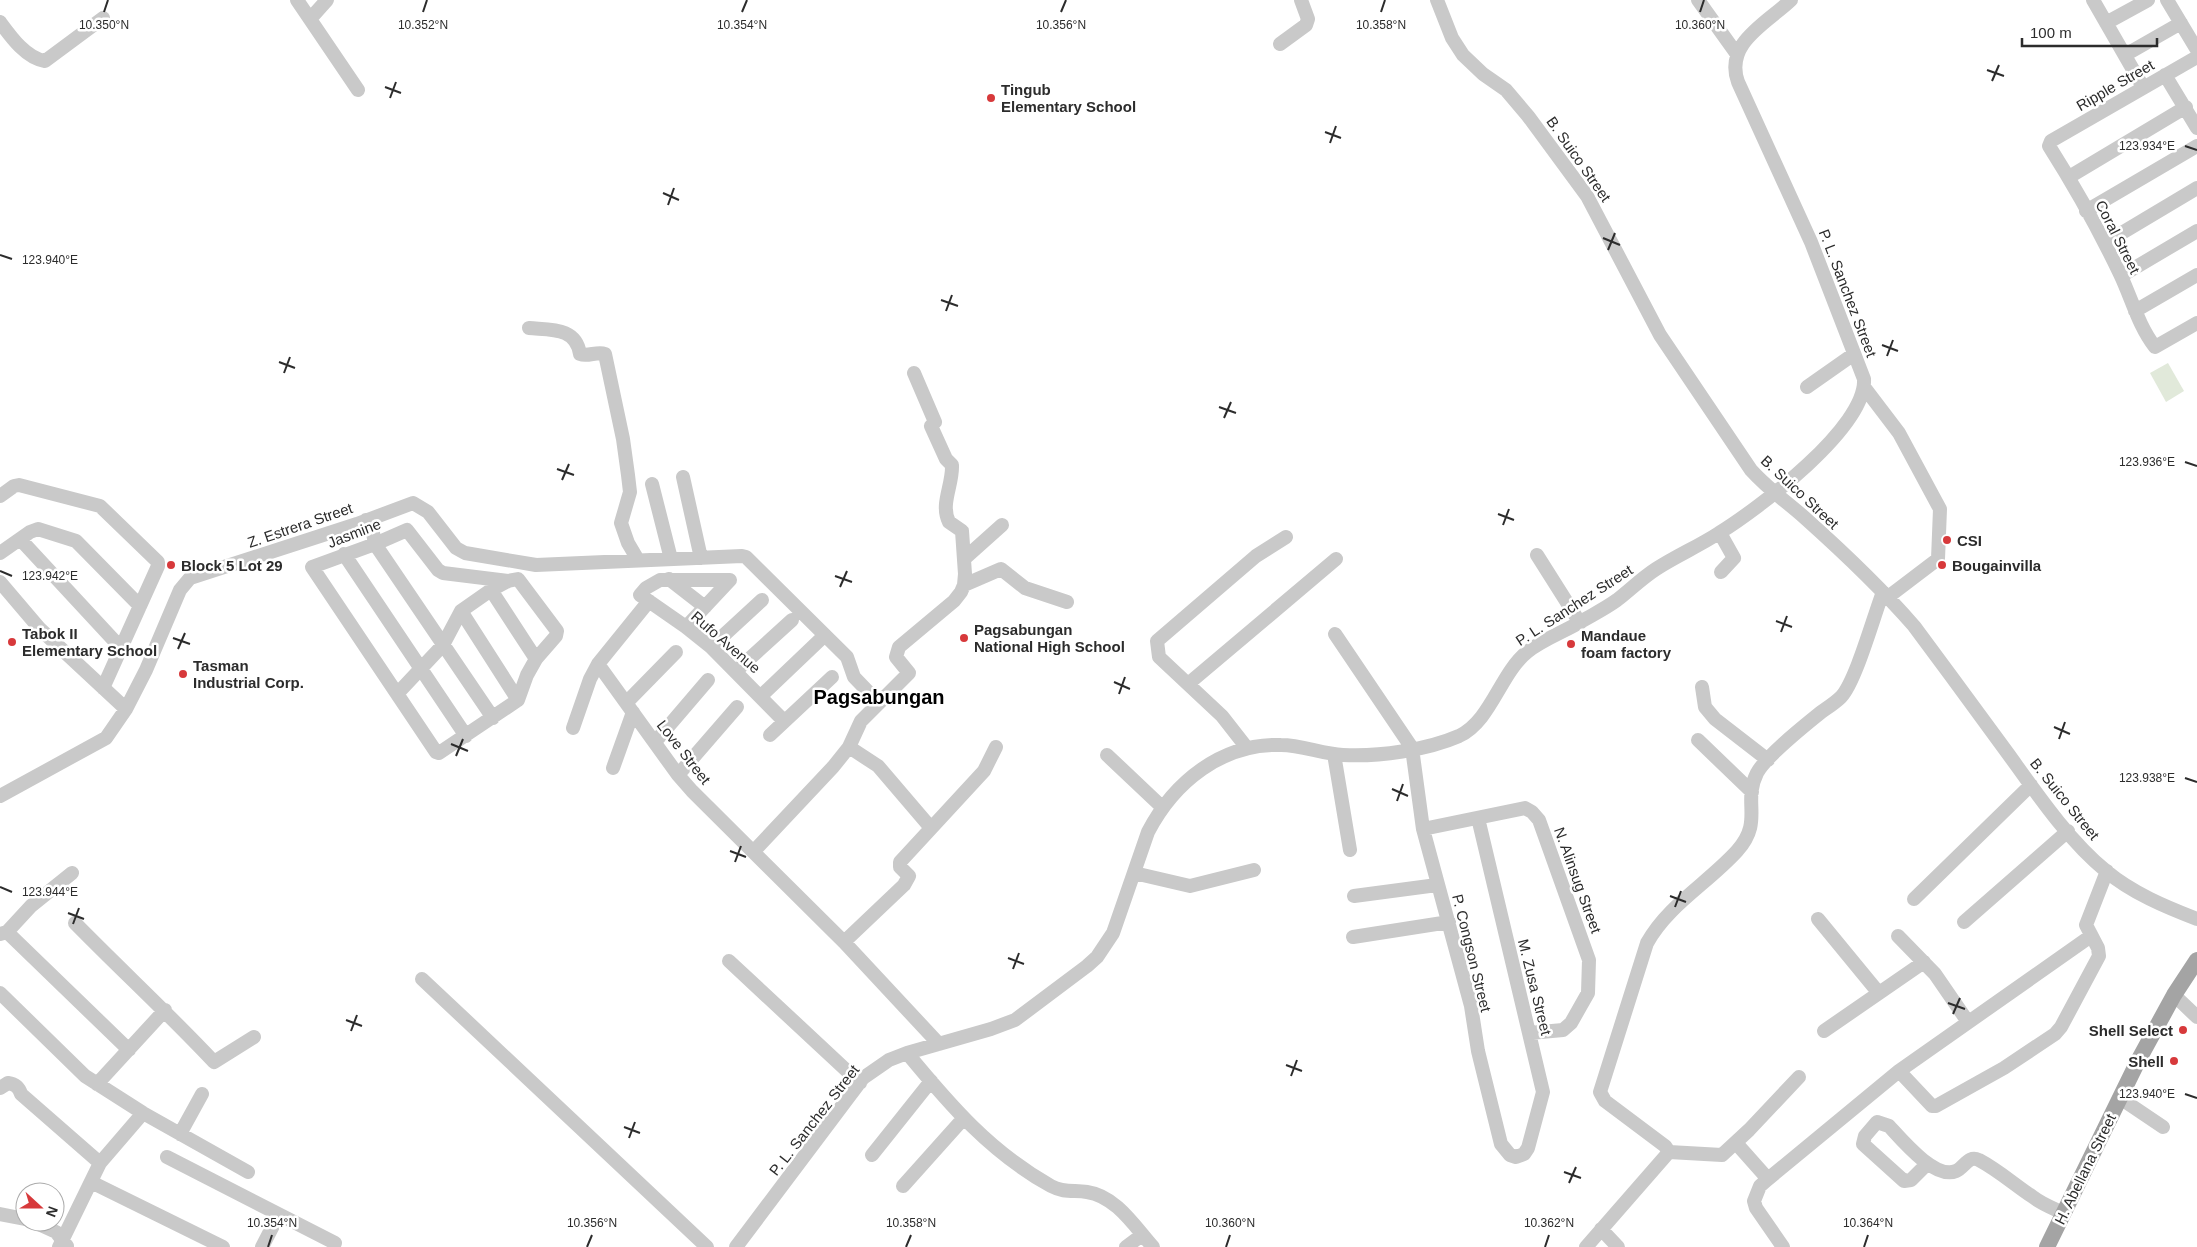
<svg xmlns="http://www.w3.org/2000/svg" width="2197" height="1247" viewBox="0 0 2197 1247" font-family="Helvetica,sans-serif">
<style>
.green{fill:#e1e9da}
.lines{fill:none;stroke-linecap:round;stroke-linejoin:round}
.minor{stroke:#c9c9c9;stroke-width:14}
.major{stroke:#a4a4a4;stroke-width:16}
.ticks{fill:none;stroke:#2c2c2c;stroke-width:2}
.poi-dot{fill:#d7393b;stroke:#fff;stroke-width:2}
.labels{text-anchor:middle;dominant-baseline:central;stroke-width:5;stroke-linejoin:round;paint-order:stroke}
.street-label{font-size:15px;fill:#2c2c2c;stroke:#fff}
.poi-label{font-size:15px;font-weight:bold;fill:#2c2c2c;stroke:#fff;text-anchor:start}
.district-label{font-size:20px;font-weight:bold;fill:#000;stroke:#fff}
.ticks-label{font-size:12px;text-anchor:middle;fill:#2c2c2c;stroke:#fff;stroke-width:5;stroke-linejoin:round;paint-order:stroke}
</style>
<rect width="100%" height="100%" fill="#fff"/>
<path class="green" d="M2168,363L2184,391L2166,402L2150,373Z"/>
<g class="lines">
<path class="minor" d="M297,0L358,90
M1437,0L1452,38L1463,55L1483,74L1506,90L1528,116L1587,196L1660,335L1751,470C1768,489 1787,502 1805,518C1843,552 1881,588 1914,626C1946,669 1977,711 2009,755C2037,794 2069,841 2106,871C2132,893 2166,907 2197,919
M1698,0L1736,53
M2093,0L2143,87
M2167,0L2197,50
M310,19L327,0
M0,22C11,37 26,58 45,61L103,18
M2106,23L2148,0
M1280,44L1306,25L1308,19L1301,0
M2125,55L2181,23
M2197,57L2051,141L2049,146C2075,187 2099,230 2120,274C2132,299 2138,325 2155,347L2197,323
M2165,75L2197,128
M2069,177L2186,107
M2086,211L2197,146
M2105,243L2197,188
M2121,276L2197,231
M2135,311L2197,275
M529,328C551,330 576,327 580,354C588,357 597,351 605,354L623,439L628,475L630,492L621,523L628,543L638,560
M1807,387L1854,354
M1864,387L1899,433L1940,509L1938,559L1888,597
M683,477L701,558
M652,484L671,559
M0,496L14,486L19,485L100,506L158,562V566L103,688
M366,520L373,533L375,544L493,718
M1720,533L1734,558L1721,572
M20,539L121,648
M0,553L30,532L38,529L76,541L140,606
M344,554L466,736
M1537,555L1580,623
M964,559L1002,525
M669,579L705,607
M0,582L40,629L126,709
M964,585L1001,569L1025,588L1067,602
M491,590L536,659
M461,611L518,700
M686,627L730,580H660L646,588L640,595L686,627L711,647L784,721
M1335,634L1412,748L1423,829L1471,1006L1478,1051L1501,1144L1510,1155L1516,1157L1524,1154L1528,1148L1543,1092L1478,818
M711,647L762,600
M598,664L678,775L692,791L844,942L939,1044
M736,671L792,620
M1188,684L1336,559
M1702,687L1705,707L1715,719L1768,760
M397,694L443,645L461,611L491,590L508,581L518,579L557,631L556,636L536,659L527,675L518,700L439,753L436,752L312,567L375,544L407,530L438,570L443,573L508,581
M761,696L825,635
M627,702L676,652
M573,728L590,679L598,664L649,601
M770,735L832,677
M1698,740L1752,792
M655,742L708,680
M849,747L878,766L931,828
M1247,748L1222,716L1159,657L1157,641L1256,556L1286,537
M1334,754L1350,850
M1107,755L1162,807
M613,768L633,712
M678,775L737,707
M0,796L106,738L126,709L146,670L180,590L190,578L357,524L413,503L428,512L456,548L465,553L536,565L742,556L746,557L847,657L854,677L879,703
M1423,829L1525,808L1532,812L1539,820L1589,960L1588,993L1571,1023L1563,1030L1530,1033
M754,851L833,767L849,747L861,721L909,673L896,657L899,647L954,601L961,592L964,585L965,574L962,531L949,522C940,504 953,485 952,465L946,459L931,426L935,422L914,373
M1134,873L1190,886L1254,870
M1354,896L1437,885
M1914,899L2031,785
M1818,919L1878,992
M1964,922L2068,831
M75,923C121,970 169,1014 214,1062L254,1037
M7,932L129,1050
M0,934L7,932L31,906L72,873
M1898,936L1935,974L1968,1022
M1353,937L1449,922
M844,942L904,885L909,876L900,867V862L984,771L996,747
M729,961L860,1083
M422,979L707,1247
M0,993L85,1076L143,1113L248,1172
M2174,995L2197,1017
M1824,1031L1924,962
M907,1053C950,1105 990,1152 1051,1186C1064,1193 1074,1190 1087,1192C1116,1196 1135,1227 1153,1247
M1899,1071L1932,1106H1936L2004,1068L2055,1034L2061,1027L2099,956L2098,948L2086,925L2107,871
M97,1084L165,1010
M0,1088L8,1083C15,1084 19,1087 21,1094L100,1163
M2120,1098L2163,1127
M180,1134L202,1094
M1736,1143L1768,1179
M1669,1152L1665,1146L1605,1101L1600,1092L1647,943C1668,905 1708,883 1737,851C1764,821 1742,803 1757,773C1766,756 1804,726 1820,713C1827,708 1835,703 1841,697C1856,681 1874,615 1883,592
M1669,1152L1722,1155L1749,1130L1799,1077
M872,1155L931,1081
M167,1157L335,1243
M1927,1164L1911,1180L1904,1181L1863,1144L1865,1136L1877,1122L1889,1126C1902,1140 1935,1180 1956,1171C1965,1167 1968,1155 1979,1160C1998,1170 2015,1185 2033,1197C2042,1204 2053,1208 2063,1213
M91,1182L223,1247
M903,1186L963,1119
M0,1214L25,1219
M34,1222L56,1232L67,1246
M1601,1229L1618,1247
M59,1247L100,1163L143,1113
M262,1247L278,1216
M736,1247L863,1078L889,1060L907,1053L991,1029L1015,1020L1087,966L1097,957L1113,933L1148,832C1174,782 1222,743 1281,745C1302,745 1322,754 1343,755C1378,757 1427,750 1459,736C1491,721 1500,674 1527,652C1543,639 1564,632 1582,621C1594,614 1606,608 1617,600C1630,590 1642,578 1656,569C1676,556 1699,546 1719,533C1758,509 1867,427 1864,379L1811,242L1738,82C1724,43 1767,23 1791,0
M1126,1247L1142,1235
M1586,1247L1669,1152
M1783,1247L1756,1208L1754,1201L1760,1186L1768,1179L1899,1071L2091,936"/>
<path class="major" d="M2047,1247L2138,1061L2174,995L2197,960"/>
</g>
<path class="ticks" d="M104,12L108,0M423,12L427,0M742,12L747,0M1061,12L1066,0M1381,12L1385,0M1700,12L1704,0M1987,70L2004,76M1992,81L1999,65M385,87L401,93M390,98L396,82M1325,132L1341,138M1330,143L1336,126M2185,146L2197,150M663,193L679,200M668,205L674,188M1603,238L1620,245M1608,250L1615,233M0,255L12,259M941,300L958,306M946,311L952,295M1882,345L1898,351M1887,356L1893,340M279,362L295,368M284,373L290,357M1219,407L1236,413M1224,418L1231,402M2185,462L2197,466M557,469L574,475M562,480L569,464M1498,514L1514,520M1503,525L1509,509M0,571L12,576M835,576L852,582M840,587L847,571M1776,621L1792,627M1781,632L1787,616M173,638L190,644M178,649L185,633M1114,682L1130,689M1119,694L1125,677M2054,727L2070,734M2059,739L2065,722M451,744L468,751M456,756L463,739M2185,778L2197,782M1392,789L1408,796M1397,801L1403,784M730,851L746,857M735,862L741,846M0,887L12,892M1670,896L1686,902M1675,907L1681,891M68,913L84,919M73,924L79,908M1008,958L1024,964M1013,969L1019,953M1948,1003L1965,1009M1953,1014L1960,998M346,1020L362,1026M351,1031L357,1015M1286,1065L1302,1071M1291,1076L1297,1060M2185,1094L2197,1098M624,1127L640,1133M629,1138L635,1122M1564,1172L1581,1178M1569,1183L1576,1167M268,1247L272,1235M587,1247L592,1235M906,1247L911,1235M1226,1247L1230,1235M1545,1247L1549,1235M1864,1247L1868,1235"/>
<g class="poi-dot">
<circle cx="991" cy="98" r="5"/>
<circle cx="1947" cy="540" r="5"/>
<circle cx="171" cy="565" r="5"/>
<circle cx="1942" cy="565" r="5"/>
<circle cx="964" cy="638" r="5"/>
<circle cx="12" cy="642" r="5"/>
<circle cx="1571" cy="644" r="5"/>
<circle cx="183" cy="674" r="5"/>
<circle cx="2183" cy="1030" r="5"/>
<circle cx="2174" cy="1061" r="5"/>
</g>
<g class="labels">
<g class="street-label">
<text transform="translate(2115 85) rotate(-30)">Ripple Street</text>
<text transform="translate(1579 159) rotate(55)">B. Suico Street</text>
<text transform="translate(2118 237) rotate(63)">Coral Street</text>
<text transform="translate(1848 293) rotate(69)">P. L. Sanchez Street</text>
<text transform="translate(1800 492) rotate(43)">B. Suico Street</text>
<text transform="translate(300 525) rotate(-19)">Z. Estrera Street</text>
<text transform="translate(354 533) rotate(-21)">Jasmine</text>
<text transform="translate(1574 605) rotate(-33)">P. L. Sanchez Street</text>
<text transform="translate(726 642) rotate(41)">Rufo Avenue</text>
<text transform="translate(684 752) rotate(52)">Love Street</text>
<text transform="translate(2065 799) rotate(51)">B. Suico Street</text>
<text transform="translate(1578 880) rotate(70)">N. Alinsug Street</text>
<text transform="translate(1472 953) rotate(76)">P. Congson Street</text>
<text transform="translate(1535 987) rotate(76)">M. Zusa Street</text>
<text transform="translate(814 1120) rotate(-52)">P. L. Sanchez Street</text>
<text transform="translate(2085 1169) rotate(-64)">H. Abellana Street</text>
</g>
<g class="poi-label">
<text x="1001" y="89">Tingub<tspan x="1001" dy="17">Elementary School</tspan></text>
<text x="1957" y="540">CSI</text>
<text x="181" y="565">Block 5 Lot 29</text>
<text x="1952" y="565">Bougainvilla</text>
<text x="974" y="629">Pagsabungan<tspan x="974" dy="17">National High School</tspan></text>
<text x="22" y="633">Tabok II<tspan x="22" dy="17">Elementary School</tspan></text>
<text x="1581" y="635">Mandaue<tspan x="1581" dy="17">foam factory</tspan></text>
<text x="193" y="665">Tasman<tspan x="193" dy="17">Industrial Corp.</tspan></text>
<text x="2173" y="1030" text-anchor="end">Shell Select</text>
<text x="2164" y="1061" text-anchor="end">Shell</text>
</g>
<g class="district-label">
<text x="879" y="697">Pagsabungan</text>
</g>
</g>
<g class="ticks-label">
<text x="104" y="29">10.350°N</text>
<text x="423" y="29">10.352°N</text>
<text x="742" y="29">10.354°N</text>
<text x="1061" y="29">10.356°N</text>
<text x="1381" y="29">10.358°N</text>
<text x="1700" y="29">10.360°N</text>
<text x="2147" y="150">123.934°E</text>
<text x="50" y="264">123.940°E</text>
<text x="2147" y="466">123.936°E</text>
<text x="50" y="580">123.942°E</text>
<text x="2147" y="782">123.938°E</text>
<text x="50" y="896">123.944°E</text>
<text x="2147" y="1098">123.940°E</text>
<text x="272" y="1227">10.354°N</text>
<text x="592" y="1227">10.356°N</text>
<text x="911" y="1227">10.358°N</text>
<text x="1230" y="1227">10.360°N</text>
<text x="1549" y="1227">10.362°N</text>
<text x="1868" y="1227">10.364°N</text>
</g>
<g transform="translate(40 1207) rotate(111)"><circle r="24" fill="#ffffff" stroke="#ababab"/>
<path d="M0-4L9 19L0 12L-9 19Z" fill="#d7393b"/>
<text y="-8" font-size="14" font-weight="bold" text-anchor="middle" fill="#2c2c2c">N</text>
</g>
<path d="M2022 38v8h135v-8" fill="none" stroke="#2c2c2c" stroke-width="2.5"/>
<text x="2030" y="38" font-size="15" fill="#2c2c2c" stroke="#ffffff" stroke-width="4" paint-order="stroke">100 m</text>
</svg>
